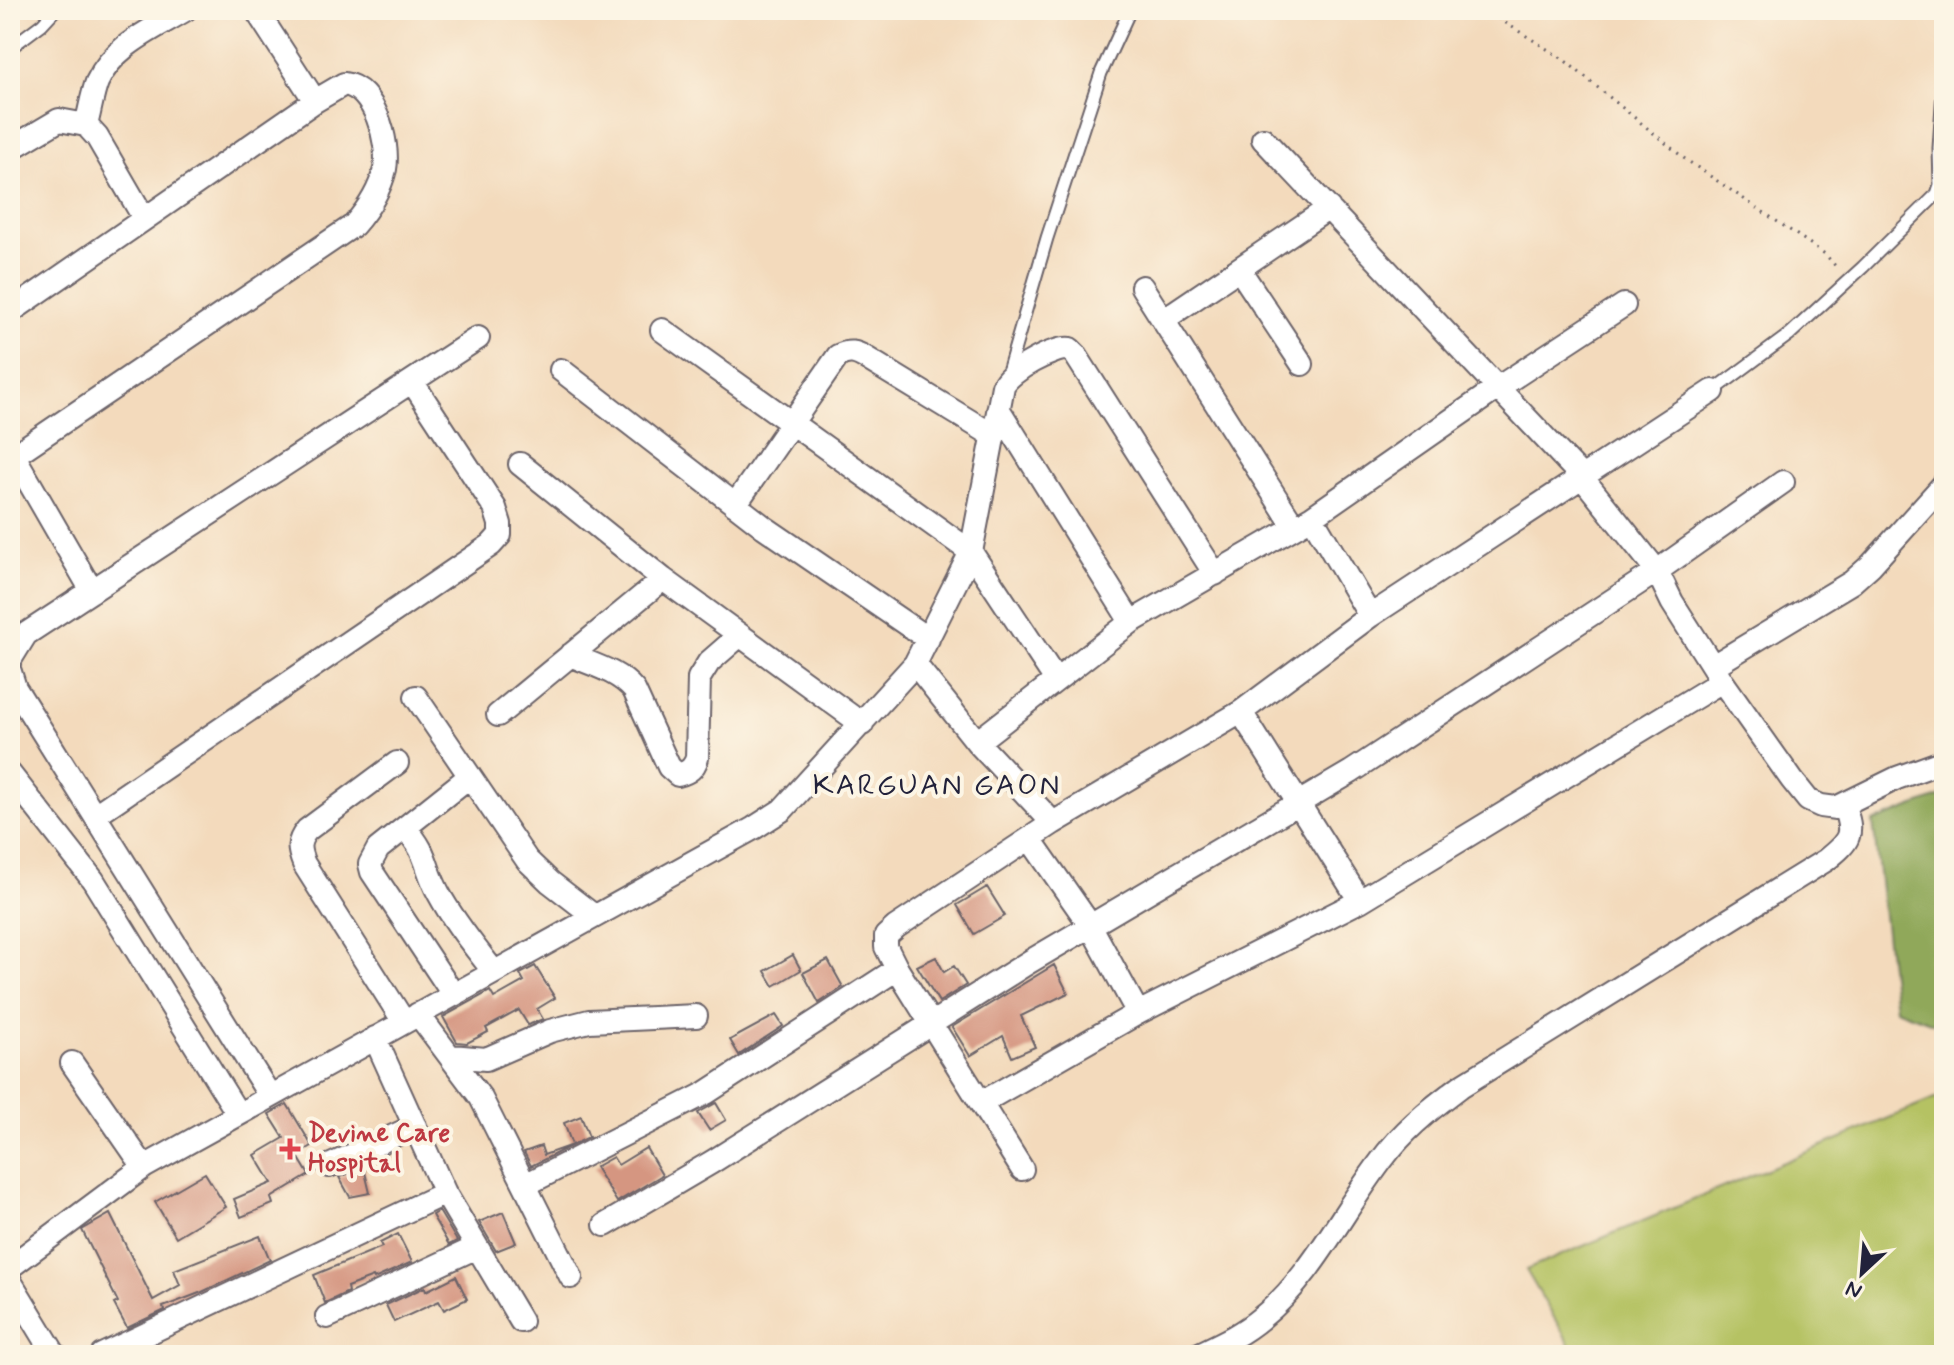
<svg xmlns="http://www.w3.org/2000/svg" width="1954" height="1365" viewBox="0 0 1954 1365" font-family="Mynerve,sans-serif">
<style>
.green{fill:#b5c264;stroke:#6c7250;stroke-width:2}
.forest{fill:#90a85a;stroke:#59654a;stroke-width:2}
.building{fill:#d59681}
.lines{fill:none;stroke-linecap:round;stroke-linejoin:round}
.service-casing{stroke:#6b6268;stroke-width:15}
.minor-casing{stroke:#6b6268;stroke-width:26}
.path{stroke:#6b6268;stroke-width:3;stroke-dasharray:2 6;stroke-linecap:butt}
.service{stroke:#fff;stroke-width:11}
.minor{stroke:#fff;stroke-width:22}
.health-dot{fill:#e0444e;stroke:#fcf5e5;stroke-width:3}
.labels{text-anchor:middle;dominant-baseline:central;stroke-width:8;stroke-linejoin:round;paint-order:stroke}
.health-label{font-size:26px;font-weight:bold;fill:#be3a42;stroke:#fcf5e5;text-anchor:start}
.quarter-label{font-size:30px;letter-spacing:2px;fill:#22223b;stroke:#fcf5e5}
</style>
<rect width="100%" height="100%" fill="#fcf5e5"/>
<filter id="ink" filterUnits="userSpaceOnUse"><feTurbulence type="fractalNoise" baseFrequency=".0125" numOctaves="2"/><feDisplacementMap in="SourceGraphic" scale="16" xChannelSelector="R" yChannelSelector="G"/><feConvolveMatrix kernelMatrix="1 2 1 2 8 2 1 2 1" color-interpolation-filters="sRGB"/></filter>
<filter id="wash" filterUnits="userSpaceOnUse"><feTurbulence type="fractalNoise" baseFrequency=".006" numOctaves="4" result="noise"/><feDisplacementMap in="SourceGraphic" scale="32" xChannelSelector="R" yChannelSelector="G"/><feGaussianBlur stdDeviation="1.8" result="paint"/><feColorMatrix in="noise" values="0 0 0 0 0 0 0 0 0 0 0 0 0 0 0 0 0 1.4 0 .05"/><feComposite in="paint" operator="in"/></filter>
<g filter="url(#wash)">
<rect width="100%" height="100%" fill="#f3dabc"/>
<path class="green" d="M1944,1095V1341L1903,1355H1576L1526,1270Z"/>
<path class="forest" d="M1944,795V1027L1895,1009L1873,822Z"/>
<g id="blocks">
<path class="building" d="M987,887L1005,916L974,934L957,905Z
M793,955L801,970L774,986L765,971Z
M936,957L944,972L954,966L966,985L939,1002L917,966Z
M828,960L843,987L819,1003L803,973Z
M1054,965L1068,993L1021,1016L1035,1047L1012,1057L1003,1036L970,1056L952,1027Z
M535,966L555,998L537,1009L543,1019L528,1025L519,1010L486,1028L488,1032L467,1043L457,1042L443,1017L490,991L494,998L524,981L520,974Z
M776,1015L783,1026L739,1055L730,1040Z
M716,1103L726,1120L709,1130L698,1113Z
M287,1104L312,1146L297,1155L309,1175L271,1198L273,1204L241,1217L234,1199L272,1183L255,1155L284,1138L269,1114Z
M581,1116L589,1137L531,1166L524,1152L541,1146L544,1155L572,1145L564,1123Z
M646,1148L662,1175L617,1202L595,1167L613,1157L618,1165Z
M364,1168L370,1193L350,1197L339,1177Z
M205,1173L226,1207L176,1237L155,1202Z
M439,1211L457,1241L449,1245L432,1215Z
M503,1212L516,1243L496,1251L479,1222Z
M110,1214L153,1300L180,1285L174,1270L260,1236L270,1260L202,1292L163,1307L165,1310L127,1328L114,1304L118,1302L82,1230Z
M398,1234L412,1262L374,1279L373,1277L347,1287L348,1292L325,1303L314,1275L382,1247L380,1243Z
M456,1276L467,1299L444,1310L439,1301L394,1322L386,1305L425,1287L426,1291Z"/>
</g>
</g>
<g filter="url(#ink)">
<use href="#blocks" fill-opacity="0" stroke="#6b6268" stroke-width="2"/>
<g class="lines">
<g class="service-casing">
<path id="service" d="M10,48L42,24L55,10
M1007,375L1047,238L1101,73L1130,10
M1713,391L1790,334L1863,267L1937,194L1940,185L1939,148L1944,77"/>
</g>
<g class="minor-casing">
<path id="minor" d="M256,10L315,101
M86,125C90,111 92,95 97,82C114,45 152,30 185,10
M1263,139L1581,476L1657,571L1672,602L1722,681L1792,780L1808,800L1821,806L1836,808L1897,778L1944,761
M10,149L59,120L86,125L97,137L144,218
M1239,269L1302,364
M1142,287L1294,526
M10,312L315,101L344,84C374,87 390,142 385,169C380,190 368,209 354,225L10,458
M1163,320L1329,208
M662,330L971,552L1056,680
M561,370L764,527L928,639
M999,410L1131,622
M10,449L92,591
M520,464L663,579
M735,505L838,356C849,350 856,352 866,358L994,436
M1312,517L1370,616
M570,655C593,665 618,671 634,690L669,767L678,775C689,772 694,768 697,758L699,678L709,662L740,635
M10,660L26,634L478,338
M915,664L977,742L1053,823L1241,712L1370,616L1713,391
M1713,666L1852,582L1871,565L1944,484
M10,672L15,688L270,1096
M416,697L527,860L550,882L594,916
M1241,712L1360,901
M498,715L663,579L862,724
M977,742L1131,622L1312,517L1499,387L1624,305
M397,763L307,830C297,842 298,849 304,864L404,1022
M10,774L93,880L238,1114
M95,815L491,545L500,535V524L495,508L413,383
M405,828C429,854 424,867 439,894C454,922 475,947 494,972
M1030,839L1090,925L1138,1013
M897,969L1022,1169
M453,994L372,872L370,864L378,849L470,776
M418,1014L481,1098L571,1277
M375,1038L445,1193L521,1321
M451,1056L486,1059L550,1031L589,1021L696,1016
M72,1063L144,1167
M981,1103L1138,1013L1360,901L1722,681
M329,1166L415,1126
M525,1185L706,1093L897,969L886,947V936L896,927L1053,823
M605,1225L712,1162L1029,962L1351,772L1657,571L1783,482
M10,1267L144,1167L754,828L782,810L915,664L971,552L1003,386C1009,371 1054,347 1070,349L1075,354L1215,574
M10,1281L55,1355
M327,1317L477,1247
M102,1355L445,1193
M1197,1355C1220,1344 1241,1335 1261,1318C1317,1273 1346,1202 1392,1147C1412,1123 1436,1105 1461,1086L1826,860C1850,841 1855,834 1843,805"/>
</g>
<path class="path" d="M1485,10L1563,59L1685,159L1825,254L1838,269"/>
<use href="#service" class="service"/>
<use href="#minor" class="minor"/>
</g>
</g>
<path class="health-dot" d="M286 1137h8v8h8v8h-8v8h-8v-8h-8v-8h8z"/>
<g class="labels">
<g class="health-label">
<text x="308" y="1134">Devine Care<tspan x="308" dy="30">Hospital</tspan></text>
</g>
<g class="quarter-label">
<text x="937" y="785">KARGUAN GAON</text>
</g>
</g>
<rect width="1954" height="1365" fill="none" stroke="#fcf5e5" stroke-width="40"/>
<g transform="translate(1862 1273) rotate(206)" stroke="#fcf5e5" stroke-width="6" paint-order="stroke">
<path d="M0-6L14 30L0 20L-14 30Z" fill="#22223b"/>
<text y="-12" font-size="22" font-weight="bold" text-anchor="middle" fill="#22223b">N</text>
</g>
</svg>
